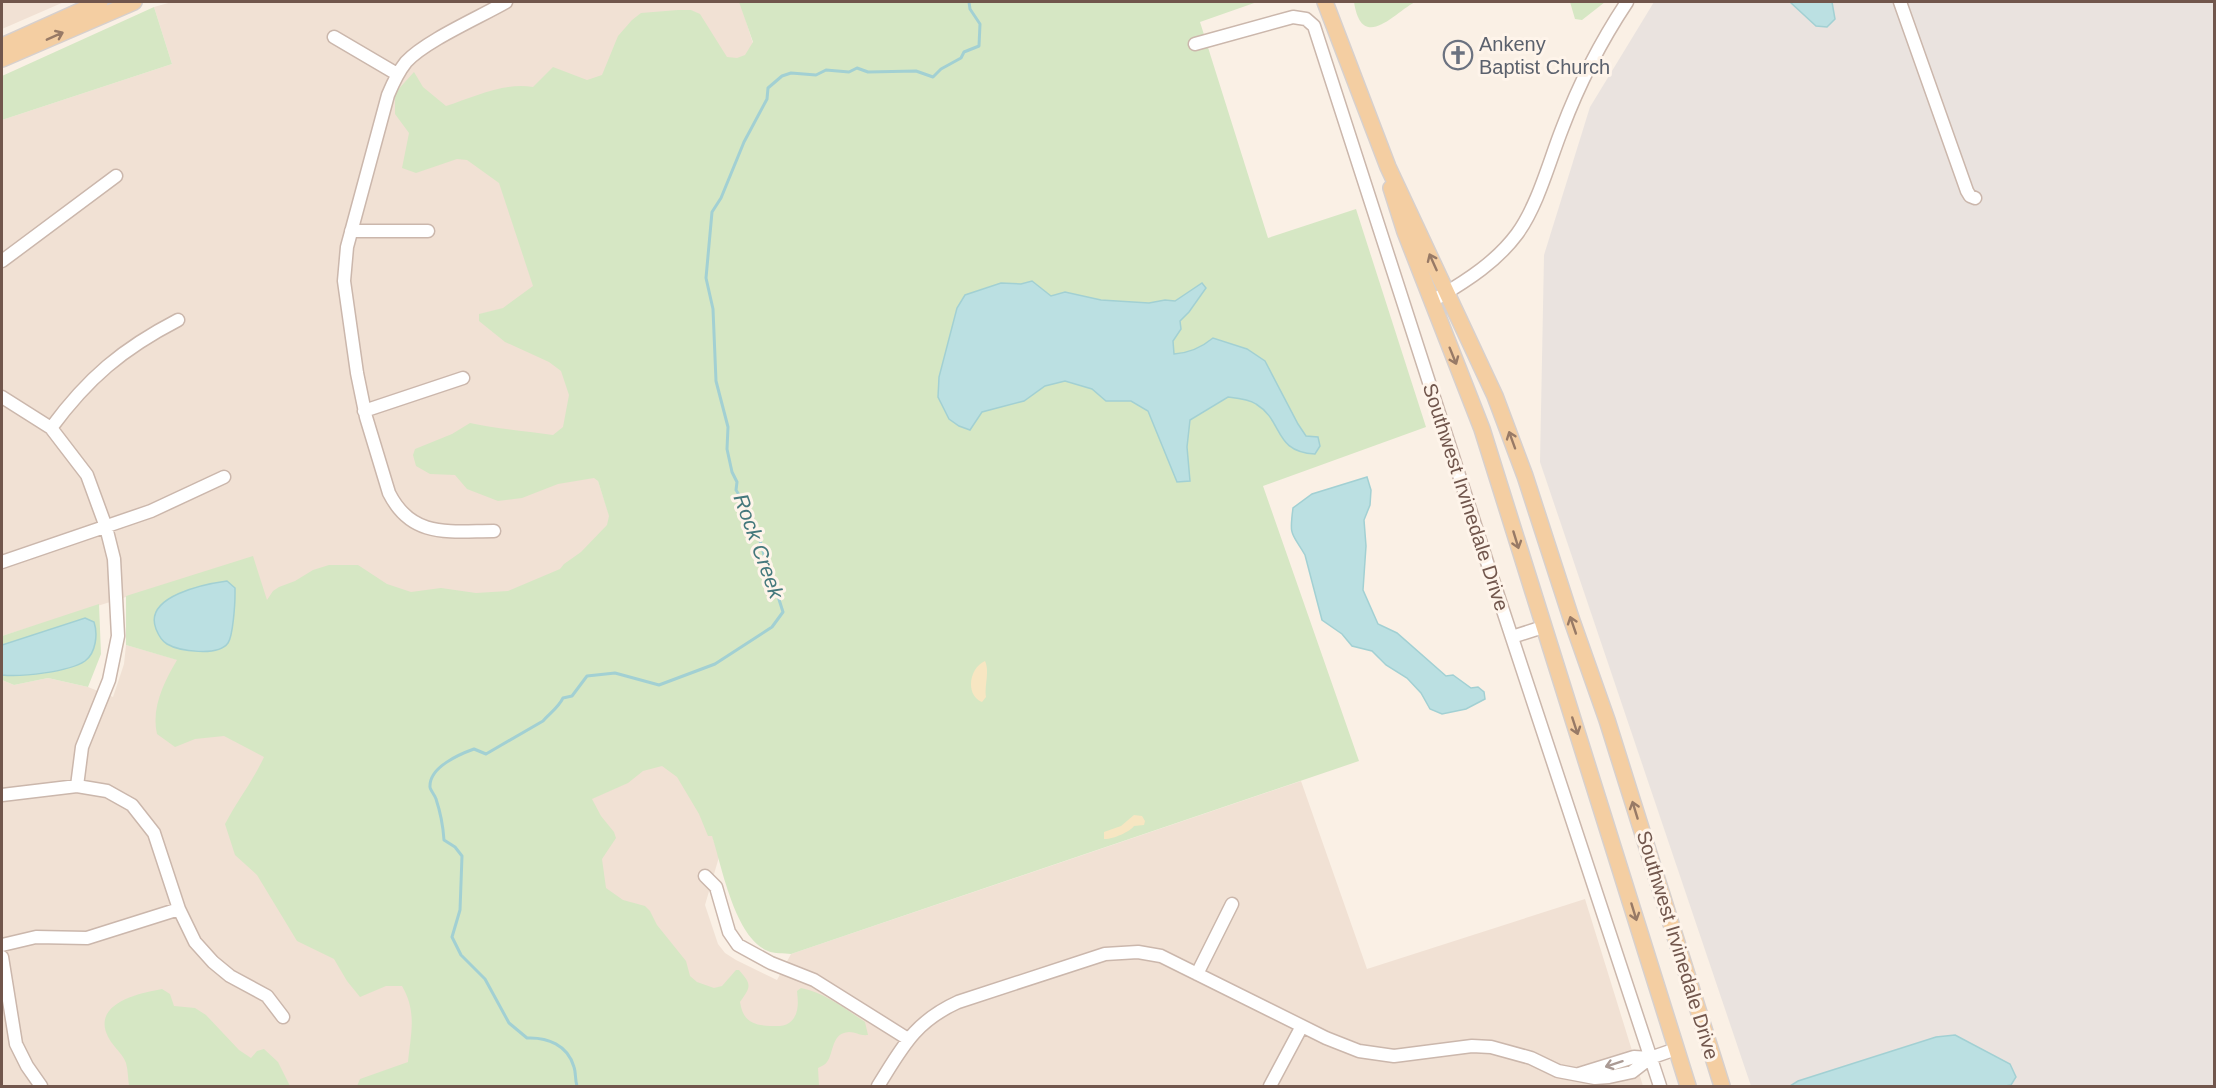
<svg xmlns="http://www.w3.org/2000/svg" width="2216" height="1088" viewBox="0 0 2216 1088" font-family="Arial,sans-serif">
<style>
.residential{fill:#f1e1d4}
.industrial{fill:#eae3df}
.green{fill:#d6e7c4}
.sand{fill:#f7e6c2}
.water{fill:#bbe0e2;stroke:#a2d0d3;stroke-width:1.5}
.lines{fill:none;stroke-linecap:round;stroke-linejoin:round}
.stream{stroke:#a2d0d3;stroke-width:3}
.minor-casing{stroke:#cbb7ac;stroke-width:15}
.major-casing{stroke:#d7d0cd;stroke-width:18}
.minor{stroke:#fff;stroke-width:12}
.major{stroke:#f4cea2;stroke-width:15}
.oneway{stroke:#987a66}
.oneway2{stroke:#aa9a94}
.labels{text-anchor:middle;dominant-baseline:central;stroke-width:6;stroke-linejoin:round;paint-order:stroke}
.worship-label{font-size:20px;fill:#5b616d;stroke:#fef4ea;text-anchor:start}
.street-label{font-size:20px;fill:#71564c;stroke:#fef4ea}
.water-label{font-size:21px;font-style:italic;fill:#44787c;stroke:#fef4ea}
</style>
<rect width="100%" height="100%" fill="#faf0e5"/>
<path class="residential" d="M2,2H64L2,29Z
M172,2H740L767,88L497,175L638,602L719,857L705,905L718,944L725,953L736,960L777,980L791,954L1301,781L1367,969L1585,899L1643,1086H2V680L14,685L48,678L88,687L113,697L124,664L126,645L220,672L253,557L2,636V120L172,64L154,7Z"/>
<path class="industrial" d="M1654,2H2214V1086H1751L1540,462L1544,255L1590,107Z"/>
<path class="green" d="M739,2H1257L1200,22L1268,238L1356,209L1426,427L1263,486L1359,761L791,954C784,953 774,954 768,951C735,938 722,867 712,836H708L699,814L677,777L662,766L643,771L628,783L592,799L601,816L614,832L616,838L602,859L606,888L623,900L645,906L650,911L657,925L686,961L690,976L697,982L714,988L722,986L736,970H739C752,985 751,986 740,1002C743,1021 752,1025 770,1026C776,1026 784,1027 789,1023C800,1015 798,1001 797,991L801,988C825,993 844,1008 865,1022L868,1035C860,1036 856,1032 849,1032C831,1033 834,1053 827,1062C825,1065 821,1066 818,1068L819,1086H357L360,1079L408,1062C411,1032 417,1012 402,986H386L360,997L347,981L334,959L297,941L257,875L235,855L225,824C237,801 253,781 264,757L224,736L195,739L175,747L157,734C151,708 164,682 177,660L126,645V596L253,556L267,600L273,591L279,587L295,581L313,570L329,565H358L387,584L411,592L441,588L476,593L508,591L560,569L564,564L581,552L607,525L609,516L598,481L594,478L558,484L522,498L498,501L467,489L455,475L430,474L416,466L413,455L415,449L452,434L470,423C498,429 525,431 553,435L563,427L569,395L561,371L549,362L505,342L479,321V314L503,308L533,286L499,183L467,160L457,159L416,173L402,168L409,133L395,114V93L414,72L423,87L446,106C474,97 504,82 533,87L553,67L587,80L602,75L618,36L632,20L641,13L678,10H691L700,14L727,57L737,58L745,55L753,42Z
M1354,2H1415C1394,13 1362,53 1354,2Z
M1570,2H1605L1582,20L1575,19Z
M154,7L172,64L2,120V76Z
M99,604L101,654L88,687L48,678L14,685L2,680V636Z
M162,989L170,994L174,1006L195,1008L206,1015L239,1050L251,1058L257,1051L264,1049L278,1062L290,1086H129C128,1079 128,1070 126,1063C122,1052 110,1045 106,1032C96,1002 141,993 162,989Z"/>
<path class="sand" d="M985,661C990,672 984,686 986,697L982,702C965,695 969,668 985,661Z
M1134,815L1142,816L1145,821L1144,825L1134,826C1130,832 1111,840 1104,839V832L1121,826Z"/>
<path class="water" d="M1790,2H1832L1835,19L1827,27L1816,26Z
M1032,281L1051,296L1065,292L1101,300L1149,303L1165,300L1175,301L1202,283L1206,288L1189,312L1180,321L1181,329L1173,341L1174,354C1189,353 1201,348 1213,338L1247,349L1265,361L1298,424L1306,436L1318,437L1320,446L1315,454C1273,452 1284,421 1256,404C1249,399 1237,398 1228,397L1190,420L1187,447L1190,481L1177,482L1148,411L1131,401H1106L1092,389L1065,381L1045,386L1024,401L982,412L970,430L959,426L949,419L938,397L939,377L957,308L965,295L1001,283L1021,284Z
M1367,477L1371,490L1370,505L1364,520L1366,546L1363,590L1378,624L1397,633L1446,676L1453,675L1471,688L1478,687L1484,692L1485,699L1466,709L1442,714L1430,709L1421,693L1407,678L1386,665L1372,651L1352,646L1342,634L1322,620L1305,555C1292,532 1289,538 1293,508L1312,494Z
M227,581L235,588V594C235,604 233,636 228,643C218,657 179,651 167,644C162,641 158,634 156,629C143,596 205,584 227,581Z
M85,618L94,622C98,634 96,653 85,661C69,672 21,677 2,675V645Z
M1955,1035L2010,1064L2016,1077L2011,1085L2005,1086H1790L1798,1081L1936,1037Z"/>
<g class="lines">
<path class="stream" d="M577,1086C575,1080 576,1073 574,1067C568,1045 547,1037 527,1038L509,1023L485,979L461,955L452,937L460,910L462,856L455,847L444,840C443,825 441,814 436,799C435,795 430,790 430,787C429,767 460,754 474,749L486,754L543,721C550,713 558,708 563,698L572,696L587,676L615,673L659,685L715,664L772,627L783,612L775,587L770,579C762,545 756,520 736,490L737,482L732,472L727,449L728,427L716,381L713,309L706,278L712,212L721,198L744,142L767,99L768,88L782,76L791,73L816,75L826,70L849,72L857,68L868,72L916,71L933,77L941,69L961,58L964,52L979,46L980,24L970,9L969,2"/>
<g class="minor-casing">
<path id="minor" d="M1900,2L1967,191L1970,196L1975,198
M334,37L397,74
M1195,44L1293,17L1306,19L1314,26L1487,562L1660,1086
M351,231H428
M2,261L116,176
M1439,297C1468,280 1497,261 1517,234C1538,205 1549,162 1562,129C1579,84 1601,41 1627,2
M2,397L51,428L87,475L106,527L114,559L118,636L109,680L82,747L77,786
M364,411L463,378
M51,428C88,378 122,349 178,320
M494,531C450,531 412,539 389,493L366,417L357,373L344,281L347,247L388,95C393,83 398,72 406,62C425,41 480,17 506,2
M2,562L151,511L224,477
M1512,637L1543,627
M2,795L77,786L107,791L132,805L154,833L179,909L195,942L213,962L230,976L267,996L283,1017
M705,876L716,887L729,932L738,945L771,963L814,980L908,1039
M2,945L36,937L87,938L179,909
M2,957L16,1044L27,1066L41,1086
M1197,974L1232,904
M1579,1074L1634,1057L1650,1058
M878,1086C902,1048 914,1022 958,1002L1105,954L1138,952L1161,956L1326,1038L1359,1051L1394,1056L1472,1046L1491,1047L1531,1058L1558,1071L1595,1078L1609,1077L1632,1072L1650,1058L1676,1049
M1270,1086L1302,1026"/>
</g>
<g class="major-casing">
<path id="major" d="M1325,2L1388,167L1495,396L1525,476L1571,618L1607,720L1722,1086
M2,46L100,2
M2,59L134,2
M1391,188L1405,232L1482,429L1688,1086"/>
</g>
<use href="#minor" class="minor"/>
<use href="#major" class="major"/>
</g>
<defs><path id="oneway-shaft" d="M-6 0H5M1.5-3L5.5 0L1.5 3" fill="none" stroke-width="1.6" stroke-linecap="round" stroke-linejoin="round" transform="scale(1.5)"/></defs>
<g class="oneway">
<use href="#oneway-shaft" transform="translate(55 36) rotate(-24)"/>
<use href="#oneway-shaft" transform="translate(1433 262) rotate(-114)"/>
<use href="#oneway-shaft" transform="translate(1453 356) rotate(68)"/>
<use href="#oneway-shaft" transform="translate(1512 440) rotate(-110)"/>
<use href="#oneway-shaft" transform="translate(1516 540) rotate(73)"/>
<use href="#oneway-shaft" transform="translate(1573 625) rotate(-109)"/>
<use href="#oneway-shaft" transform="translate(1575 726) rotate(72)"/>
<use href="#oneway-shaft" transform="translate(1635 810) rotate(-107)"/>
<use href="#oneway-shaft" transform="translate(1634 912) rotate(73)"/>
</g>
<use class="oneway2" href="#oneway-shaft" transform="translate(1614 1064) rotate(162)"/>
<defs>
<g id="church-ring" transform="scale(1.5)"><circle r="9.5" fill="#fef4ea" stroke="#6b7280" stroke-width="1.5"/><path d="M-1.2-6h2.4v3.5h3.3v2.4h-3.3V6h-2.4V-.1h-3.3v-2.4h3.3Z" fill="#6b7280"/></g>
</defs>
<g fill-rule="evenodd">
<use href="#church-ring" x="1458" y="55"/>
</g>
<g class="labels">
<g class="worship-label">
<text x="1479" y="44">Ankeny<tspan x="1479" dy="23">Baptist Church</tspan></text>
</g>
<g class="street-label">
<text transform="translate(1466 497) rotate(72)">Southwest Irvinedale Drive</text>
<text transform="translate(1678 945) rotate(73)">Southwest Irvinedale Drive</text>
</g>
<g class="water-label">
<text transform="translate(759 546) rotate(70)">Rock Creek</text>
</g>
</g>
<rect width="2216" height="1088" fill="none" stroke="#71564c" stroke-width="6"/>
</svg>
